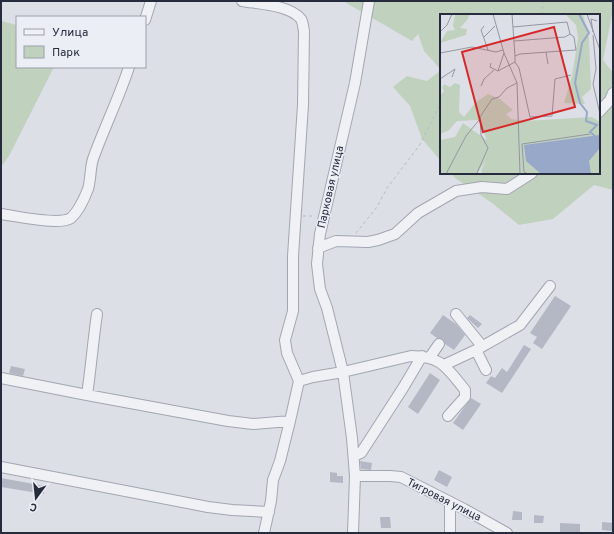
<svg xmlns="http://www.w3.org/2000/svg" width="614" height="534" viewBox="0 0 614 534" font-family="Overpass,sans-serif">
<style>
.green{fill:#c0d1be}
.building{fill:#b4b8c4}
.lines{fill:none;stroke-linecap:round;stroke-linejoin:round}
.minor-casing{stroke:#a2a6b1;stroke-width:12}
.path{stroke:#b7bac1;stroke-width:1;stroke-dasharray:3 3;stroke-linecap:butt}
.minor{stroke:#eff1f5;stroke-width:10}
.labels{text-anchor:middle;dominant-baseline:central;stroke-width:3;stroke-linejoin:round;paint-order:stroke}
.street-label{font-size:11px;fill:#262c3d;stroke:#eceef5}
.inset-river{fill:none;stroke:#97a8c8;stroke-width:2}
.inset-road{fill:none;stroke:#9497a3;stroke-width:1}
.view{fill:#d62828;fill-opacity:0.15;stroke:#d62828;stroke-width:2}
.inset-edge{fill:none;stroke:#262c3d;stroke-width:2}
</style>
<rect width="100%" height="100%" fill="#dddfe7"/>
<path class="green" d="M343,1H613V10L603,60L613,73V190L594,185L553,219L519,225L492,203L455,178L451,173H599V15H441V161L422,139L410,106L393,87L407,76L427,81L441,70L424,51L418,34L412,41Z
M1,21L17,25V67H54L9,156L1,167Z"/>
<path class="building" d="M555,296L571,306L542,349L533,343L537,337L530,333Z
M443,315L456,324L465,335L454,350L445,344L443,339L437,338L430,333Z
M470,315L482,324L478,328L467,318Z
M524,345L531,349L502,393L486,383L491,376L495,378L502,368L507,372Z
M11,366L25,369L23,376L9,373Z
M430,373L440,380L418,414L408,407Z
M471,398L481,404L463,430L453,423Z
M360,461L372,463L371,470L361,469Z
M439,470L452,477L447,487L434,480Z
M330,472L337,473V476H343V483L330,482Z
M1,478L45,486L44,494L1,487Z
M513,511L522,512V520H512Z
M534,515L544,516L543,523H534Z
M380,517H390L391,528H381Z
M602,522L613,523V531L602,530Z
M560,523L580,524V533H560Z"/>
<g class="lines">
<g class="minor-casing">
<path id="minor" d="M242,1C259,4 290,5 301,19C303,22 303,27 304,31L303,105L293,256V311L285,340L287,353L299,381
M145,20L151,1
M599,112L610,100L613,93
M1,214C16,216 59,226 71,218C78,212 85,197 88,189C91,179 90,168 93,159C104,128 119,98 129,67
M318,248L336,241L368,242L378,240L395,234L418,213L456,191L482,187L507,189L532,173
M456,314L482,346
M476,350L486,370
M430,357L439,344
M444,365L476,350L520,325L550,286
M1,378L87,395L228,421L253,424L290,421L299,381L313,377L343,372L411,356C442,356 447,368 465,390V397L448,416
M87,395C91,368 93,341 97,314
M354,456L361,453L403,388L422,356
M1,467L208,507L232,510L269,512
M355,476H390L401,477L464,509L507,533
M264,533L271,501L273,480L280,461L290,421
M353,533L355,476L352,438L343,372L327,308L320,289L317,264L320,234L355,83L369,1
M450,533V502"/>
</g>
<path class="path" d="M542,15L543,1
M303,216H314
M356,233L377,207L387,188L419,146L441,103"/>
<use href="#minor" class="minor"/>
</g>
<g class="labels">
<g class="street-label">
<text transform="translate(331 187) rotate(-77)">Парковая улица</text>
<text transform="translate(444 500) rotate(27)">Тигровая улица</text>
</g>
</g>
<g transform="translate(440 14)">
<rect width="160" height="160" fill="#dddfe7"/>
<path d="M29,0L28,5L20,14L27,15L26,21L0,29L7,17L15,16L13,12L15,1ZM125,0H143L149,25L151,75L142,83L145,90L124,89L132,62L138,24L136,11ZM15,69L20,71L19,98L24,103L35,89L48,80L60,85L73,96L66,100L71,105L85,107L152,103L160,108V160H43L41,157L46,146L37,160H0V126L15,123L23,109L47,126L39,106L17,107L8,117L0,120V82L4,77L2,74L4,70L10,73Z" fill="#c0d1be"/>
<path d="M160,121V134L149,147L151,160L100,159L86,147L84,131Z" fill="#97a8c8"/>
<path class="inset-river" d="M139,0L149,19L142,29L135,69L140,89L147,98L146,107L157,111L150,118L155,122"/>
<path class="inset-road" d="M53,0L64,39L77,69L80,160M72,0L75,42M147,0L160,36M44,12L41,16L48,36M73,13L127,8L130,20M0,18L7,11L12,0M153,18L151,5L157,7M153,21L156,55L153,70L160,100M44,23L55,12M106,38L108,50M0,39L32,33L56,38L63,36M75,48L79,54L90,103L112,102L115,65L131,61M51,49L50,53L58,57L75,48V42L80,40L136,36L134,23L130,20L125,23L74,27M58,57L64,39M0,65L15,55L12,63M41,72L44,65L54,56M82,130L150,120M82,130L84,158L88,160M37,159L48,134L41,121L40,103L52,85L59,83L67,74L77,69M6,160L26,122L39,106"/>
<path class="view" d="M114,13L135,93L43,118L22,38Z"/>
<rect width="160" height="160" class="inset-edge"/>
</g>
<rect width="614" height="534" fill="none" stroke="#262c3d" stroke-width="4"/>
<rect x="16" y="16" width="130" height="52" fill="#eceef5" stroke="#9da0ab"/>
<rect x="24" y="29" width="20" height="6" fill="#eff1f5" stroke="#9da0ab"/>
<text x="52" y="36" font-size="12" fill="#262c3d">Улица</text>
<rect x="24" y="46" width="20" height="12" fill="#c0d1be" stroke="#9da0ab"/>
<text x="52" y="56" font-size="12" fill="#262c3d">Парк</text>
<g transform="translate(36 498) rotate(195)" stroke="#eceef5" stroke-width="3" paint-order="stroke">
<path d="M0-3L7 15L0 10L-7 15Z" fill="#262c3d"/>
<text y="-6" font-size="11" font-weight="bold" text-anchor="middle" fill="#262c3d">С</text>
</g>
</svg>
